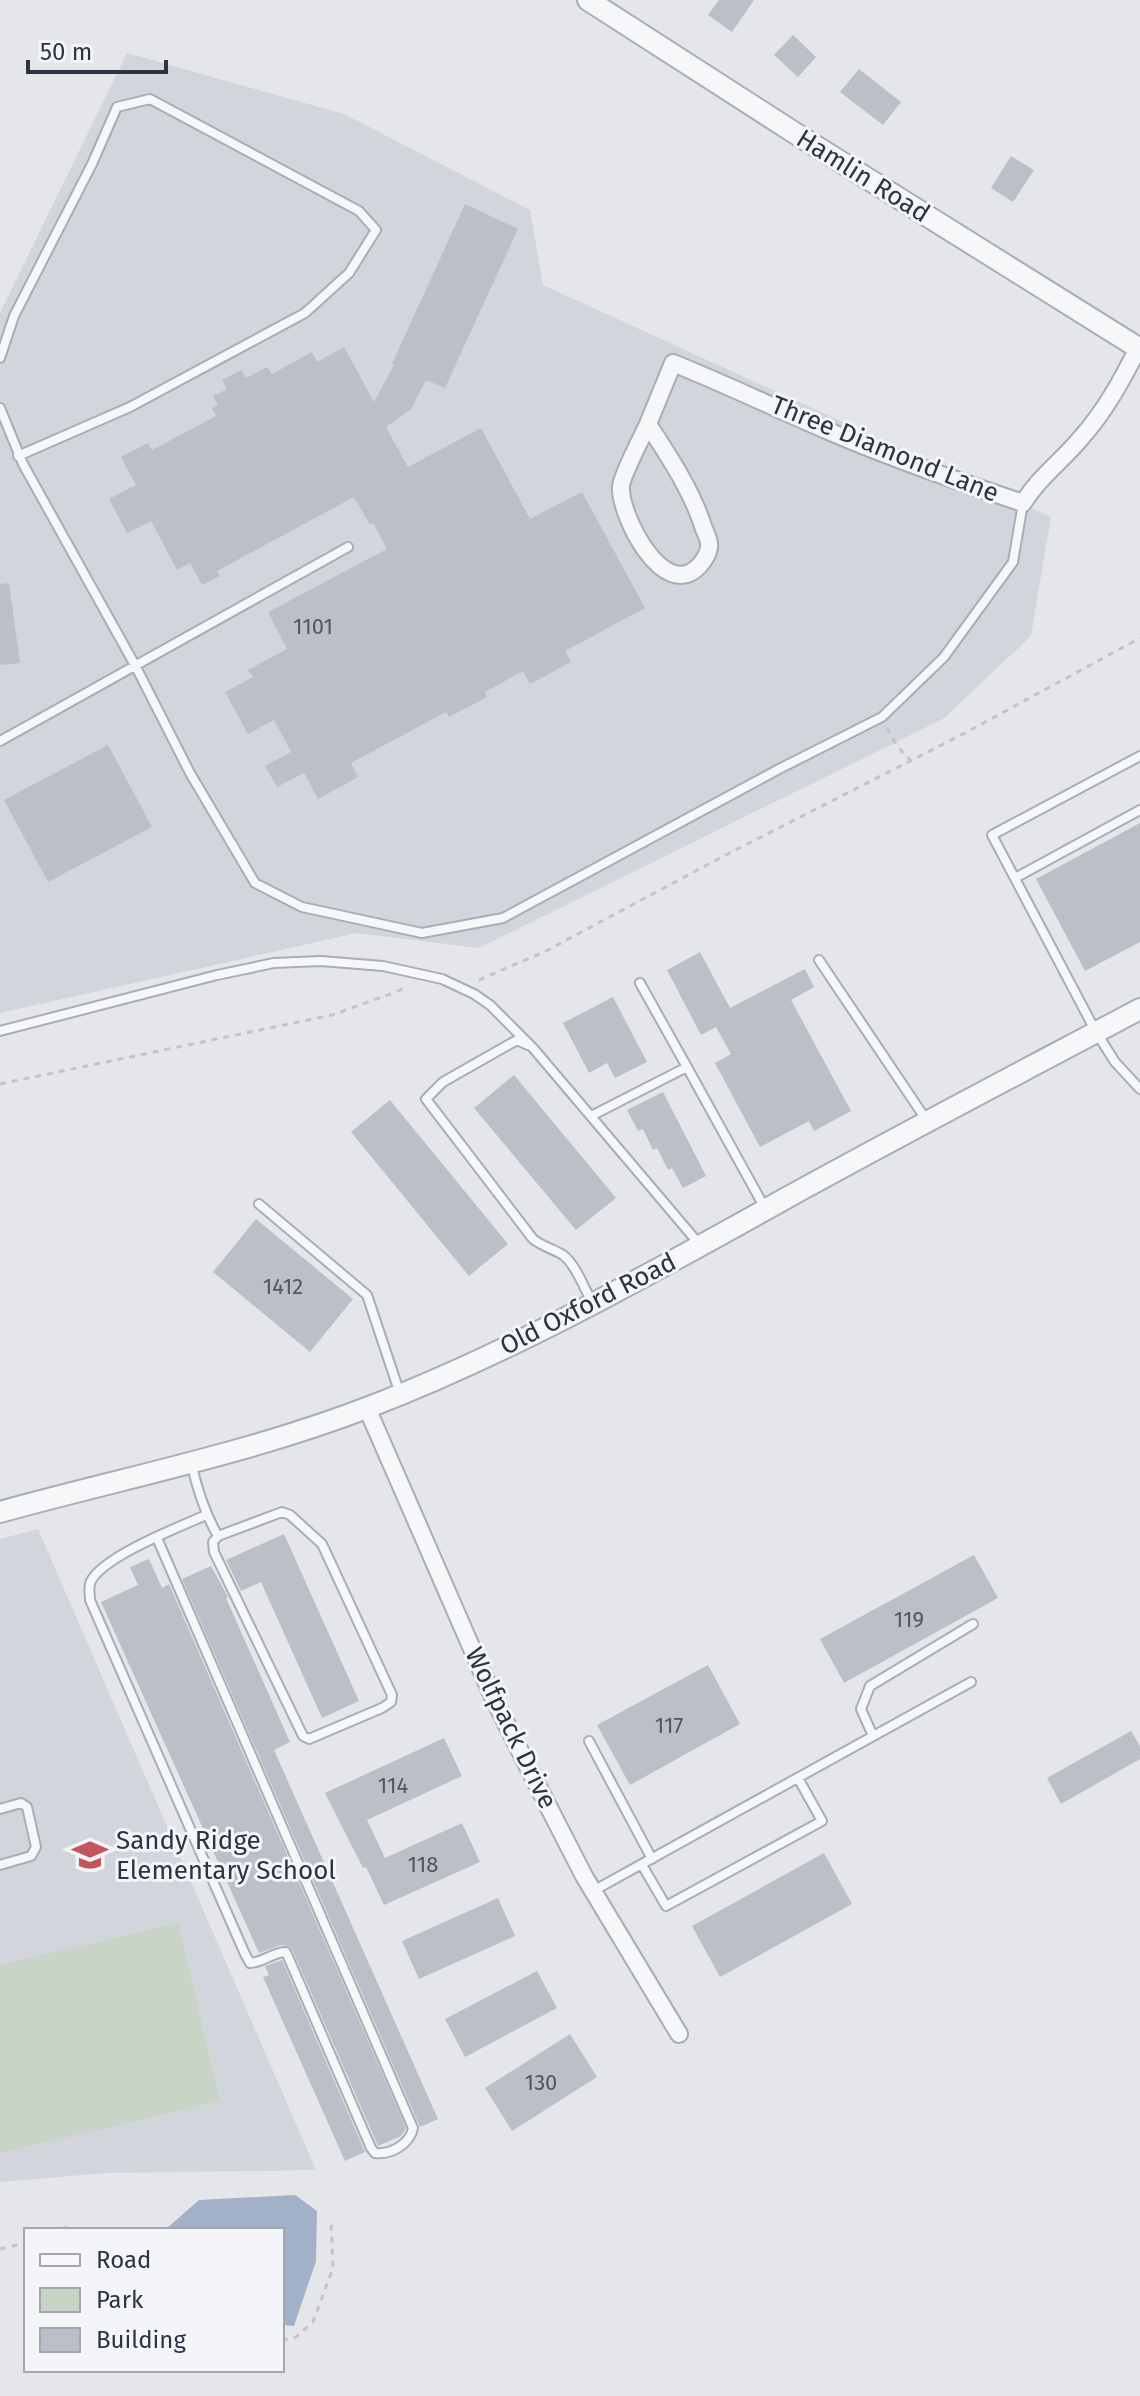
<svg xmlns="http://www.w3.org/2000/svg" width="1140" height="2396" viewBox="0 0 1140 2396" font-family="'Fira Sans',sans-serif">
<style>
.built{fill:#d2d5dc}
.green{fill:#c8d4c5}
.water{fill:#a2b1c7}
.building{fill:#bbbfc7}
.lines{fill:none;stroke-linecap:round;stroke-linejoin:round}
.service-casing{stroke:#a9adb4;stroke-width:12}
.minor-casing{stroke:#a9adb4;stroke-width:20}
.tertiary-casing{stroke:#a9adb4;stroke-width:24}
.path{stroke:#c2c4c9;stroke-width:3;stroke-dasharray:6 6;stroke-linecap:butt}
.service{stroke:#f6f7f9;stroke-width:8}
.minor{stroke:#f6f7f9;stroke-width:16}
.tertiary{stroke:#f6f7f9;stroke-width:20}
.labels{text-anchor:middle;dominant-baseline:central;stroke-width:6;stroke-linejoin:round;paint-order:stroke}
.number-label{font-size:22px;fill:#505662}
.street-label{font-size:26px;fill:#2d3341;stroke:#f3f5f8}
.poi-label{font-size:26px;fill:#2d3341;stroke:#f3f5f8;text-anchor:start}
</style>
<rect width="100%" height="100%" fill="#e4e6ea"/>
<path class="built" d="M127,53L344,114L530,210L543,285L1051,517L1031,636L943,719L479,948L357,933L0,1013V313Z
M38,1529L316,2170L107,2173L0,2182V1539Z"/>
<path class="green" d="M178,1923L220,2101L0,2153V1965Z"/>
<path class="water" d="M295,2195L317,2211L316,2261L294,2326L282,2325V2230H165L199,2200Z"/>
<path class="building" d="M719,0H754L732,32L708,15Z
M793,35L816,57L798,77L774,55Z
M859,69L901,102L883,125L840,92Z
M1011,156L1034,170L1013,202L991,188Z
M465,204L518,229L445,388L426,380L411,409L386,427L408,467L481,428L530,519L582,492L645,608L565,651L571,662L530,684L523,671L485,692L487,697L449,717L446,712L351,763L358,777L318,799L304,773L277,787L265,766L291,752L274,720L248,734L225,692L253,677L248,670L287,649L268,612L387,549L373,523L370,525L354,497L217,571L220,576L202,585L190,563L177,570L151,521L127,533L109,499L136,485L121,457L148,443L152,450L216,416L212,408L218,405L213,396L227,389L222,380L241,370L246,378L267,367L272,374L312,352L317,362L344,347L374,402L394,365L392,364Z
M9,583L20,663L0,665V584Z
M108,745L152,827L48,882L4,800Z
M1140,823V942L1085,971L1036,879Z
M700,952L730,1008L805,969L814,987L791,1000L851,1111L814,1131L809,1121L760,1147L715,1063L731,1054L716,1027L701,1035L667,970Z
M613,997L647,1062L615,1078L607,1063L589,1073L563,1023Z
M514,1075L616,1198L576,1230L474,1108Z
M663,1092L706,1176L683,1188L672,1168L668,1170L657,1148L653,1150L643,1129L638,1131L627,1110Z
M390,1100L508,1244L469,1276L351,1132Z
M256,1219L353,1299L310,1352L213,1272Z
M284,1534L359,1701L322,1718L261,1582L241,1591L226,1560Z
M974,1555L998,1598L844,1683L820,1639Z
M149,1559L162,1588L169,1584L406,2128L401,2136L378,2146L292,1949L289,1946L281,1945L259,1953L101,1602L138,1585L130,1567Z
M211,1566L228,1597L226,1598L290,1742L274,1750L438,2119L420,2127L182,1579Z
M708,1665L740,1724L630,1785L597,1725Z
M1131,1731L1140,1746V1759L1061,1804L1047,1778Z
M444,1738L462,1776L367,1820L385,1858L462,1823L480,1862L384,1905L366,1867L363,1868L325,1793Z
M824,1853L852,1904L720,1977L692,1926Z
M498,1898L515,1936L419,1979L402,1941Z
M282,1960L365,2152L345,2161L263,1977L269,1975L265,1966Z
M537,1971L557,2008L465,2057L445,2019Z
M570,2034L597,2077L512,2131L485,2088Z"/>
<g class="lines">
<g class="service-casing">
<path id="service" d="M0,358L14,316L92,164L117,107L150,99L359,211L376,230L349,273L305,313L130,407L18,456
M0,408L23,464L136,667L190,773L255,883L302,907L422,933L503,918L779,769L882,717L944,657L1013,562L1023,503
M0,741L348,547
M1140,756L992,835L1096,1032L1115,1062L1140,1089
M1015,878L1140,810
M819,960L927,1121
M640,983L687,1067
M0,1031L217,975L274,963L321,961L383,966L442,979L474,994L490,1005L533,1048L700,1245
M528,1045L517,1040L443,1082L426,1099L533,1239C543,1247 554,1249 563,1255C576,1265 584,1288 592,1302
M591,1116L687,1067L766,1210
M259,1204L367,1295L400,1394
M191,1462C197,1489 204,1512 218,1536L282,1512L290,1515L322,1544L392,1695L391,1702L382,1708L309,1739L303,1736L214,1552L213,1542L218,1536
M157,1538L413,2128C410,2144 391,2155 375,2153L371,2148L286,1952C273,1952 264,1962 250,1963L245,1954L90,1600C90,1593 88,1586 91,1581C104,1556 179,1527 206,1515
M873,1736L861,1709L870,1686L973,1624
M589,1741L652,1859
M0,1809L21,1803L27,1807L36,1847L31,1856L0,1865
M642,1865L666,1906L822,1821L798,1778
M593,1891L971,1682"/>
</g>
<g class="minor-casing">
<path id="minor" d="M648,424L673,363C725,384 775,408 826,430C890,458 957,481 1023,503C1040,476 1061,462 1081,438C1105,411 1122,380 1138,348
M648,424C669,457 691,489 703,526C705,532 709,539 709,544C710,551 704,561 699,566C664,603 619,515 621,486C622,475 642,437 648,424Z
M367,1408L493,1697L525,1761L584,1876L679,2034"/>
</g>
<g class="tertiary-casing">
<path id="tertiary" d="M588,0L801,137L1140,349
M0,1512C123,1478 250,1453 369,1407C515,1351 653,1272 790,1196C906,1132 1023,1071 1140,1009"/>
</g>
<path class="path" d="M887,728L897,746L910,760
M479,980L546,951L718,859L967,732L1140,638
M0,1084L332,1015L396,992L407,986
M61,2230L66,2227L70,2230
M0,2249L26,2243
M282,2340L296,2337L313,2322L333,2268L331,2221"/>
<use href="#service" class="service"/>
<use href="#minor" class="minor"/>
<use href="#tertiary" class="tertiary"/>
</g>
<defs>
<g id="school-bare" transform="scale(2.76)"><path d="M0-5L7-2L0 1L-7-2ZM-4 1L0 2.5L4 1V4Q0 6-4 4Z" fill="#c4545d" stroke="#f3f5f8" stroke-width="2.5" paint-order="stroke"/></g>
</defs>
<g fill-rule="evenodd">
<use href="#school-bare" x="90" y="1855"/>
</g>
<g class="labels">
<g class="number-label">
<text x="313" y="626">1101</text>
<text x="283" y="1286">1412</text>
<text x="909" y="1619">119</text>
<text x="669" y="1725">117</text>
<text x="393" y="1785">114</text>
<text x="423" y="1864">118</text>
<text x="541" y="2082">130</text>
</g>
<g class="street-label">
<text transform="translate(863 176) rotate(32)">Hamlin Road</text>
<text transform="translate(885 449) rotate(22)">Three Diamond Lane</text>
<text transform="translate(588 1304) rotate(-27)">Old Oxford Road</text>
<text transform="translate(511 1728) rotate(64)">Wolfpack Drive</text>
</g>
<g class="poi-label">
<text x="116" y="1840">Sandy Ridge<tspan x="116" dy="30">Elementary School</tspan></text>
</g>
</g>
<rect x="24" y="2228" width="260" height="144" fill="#f3f5f8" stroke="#a4a7af" stroke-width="2"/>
<rect x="40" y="2254" width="40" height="12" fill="#f6f7f9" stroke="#a4a7af" stroke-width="2"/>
<text x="96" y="2268" font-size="24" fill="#2d3341">Road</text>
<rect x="40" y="2288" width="40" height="24" fill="#c8d4c5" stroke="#a4a7af" stroke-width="2"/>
<text x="96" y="2308" font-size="24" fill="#2d3341">Park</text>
<rect x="40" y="2328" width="40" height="24" fill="#bbbfc7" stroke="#a4a7af" stroke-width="2"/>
<text x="96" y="2348" font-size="24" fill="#2d3341">Building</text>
<path d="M28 60v12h138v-12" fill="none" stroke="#2d3341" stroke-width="4"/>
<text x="40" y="60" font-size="24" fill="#2d3341" stroke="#f3f5f8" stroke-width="6" paint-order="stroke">50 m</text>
</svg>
